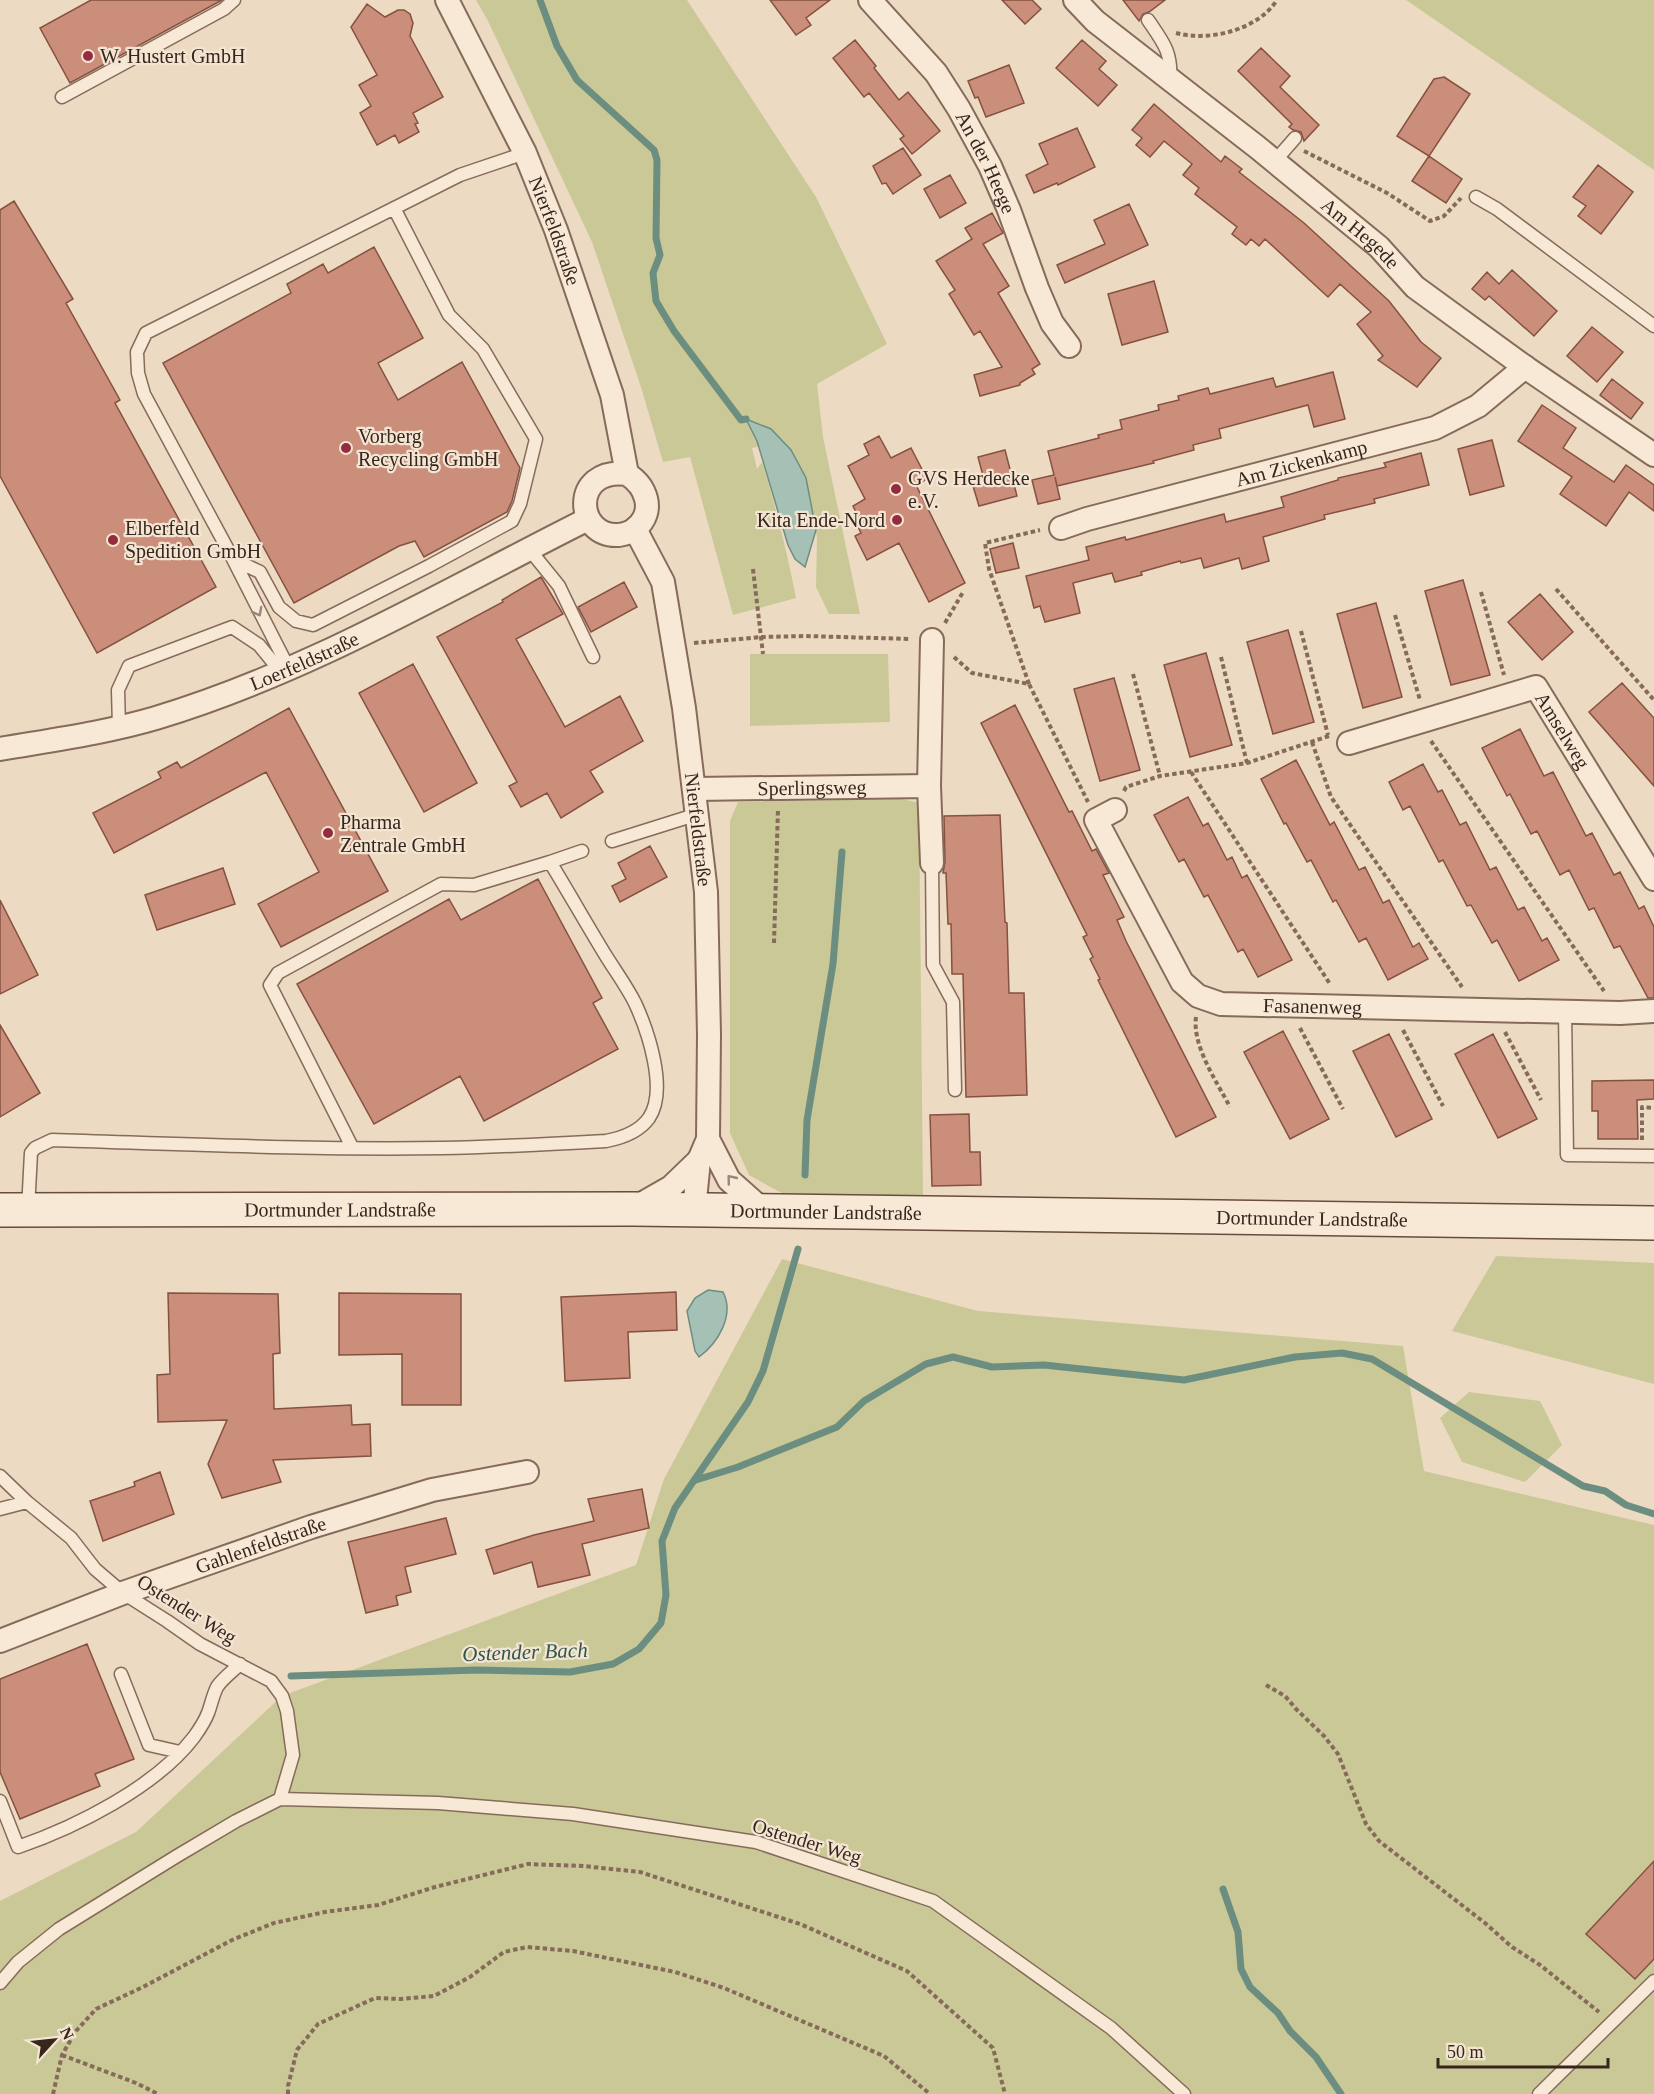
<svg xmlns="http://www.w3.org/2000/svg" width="1654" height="2094" viewBox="0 0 1654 2094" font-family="'Times New Roman',serif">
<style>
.green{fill:#cac897}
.water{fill:#a5c0b4;stroke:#6c8e80;stroke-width:1.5}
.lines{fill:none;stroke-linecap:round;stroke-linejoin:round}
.stream{stroke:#6c8e80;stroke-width:7}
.building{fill:#ca8e7a;stroke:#855141;stroke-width:1.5}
.lane-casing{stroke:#866b5a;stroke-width:15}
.street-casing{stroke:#866b5a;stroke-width:26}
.secondary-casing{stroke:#684c3e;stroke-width:36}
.path{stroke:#866b5a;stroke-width:4;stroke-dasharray:4.5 3;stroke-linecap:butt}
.lane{stroke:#f8e8d6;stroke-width:12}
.street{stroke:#f8e8d6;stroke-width:22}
.secondary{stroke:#f8e8d6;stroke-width:33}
.oneway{stroke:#98877a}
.poi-dot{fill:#942c3e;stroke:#f4e5d3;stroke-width:2}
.labels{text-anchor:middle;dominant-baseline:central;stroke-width:4.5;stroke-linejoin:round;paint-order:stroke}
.poi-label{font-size:20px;fill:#37261e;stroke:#f4e5d3;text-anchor:start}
.street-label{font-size:20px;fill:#37261e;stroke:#f4e5d3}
.water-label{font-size:21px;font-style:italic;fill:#2e564d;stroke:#f4e5d3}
</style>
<rect width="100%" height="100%" fill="#eddac3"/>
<path class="green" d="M476,0H687L816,197L887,344L817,384L823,437L860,614H829L816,587L817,537L806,478L766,445L752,448L757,469L762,462C776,507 787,552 796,598L733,615L690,457L663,462L641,387L592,242L488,21Z
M1406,0H1654V170Z
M750,654H888L890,722L750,726Z
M903,799L919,803L923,1195H785L749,1175L730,1133V821L738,802Z
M1496,1256L1654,1263V1384L1452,1331Z
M782,1259L978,1311L1403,1346L1424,1471L1654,1525V2094H0V1901L136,1832L282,1696L636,1565L664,1479Z
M1469,1392L1540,1401L1562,1445L1525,1482L1462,1462L1440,1418Z"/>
<path class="water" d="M746,419L771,429L791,450L806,478L816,530L805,567L795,559L788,545L757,441Z
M708,1290L723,1292C735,1315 718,1343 699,1357L695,1351L687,1311L695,1298Z"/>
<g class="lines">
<path class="stream" d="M540,0L557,46L577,80L654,150L657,160L656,238L660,255L653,273L656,301L674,331L741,420L746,419
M805,1175L807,1120L833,964L842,852
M696,1480L738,1467L837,1427L864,1401L926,1364L953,1357L992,1367L1044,1365L1184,1380L1295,1357L1342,1353L1372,1359L1583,1486L1605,1491L1626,1505L1654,1514
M291,1676L477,1670L570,1672L613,1664L639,1649L661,1623L666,1595L662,1541L675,1508L748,1402L763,1371L798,1249
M1223,1889L1238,1932L1241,1969L1250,1987L1278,2013L1290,2031L1316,2057L1341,2094"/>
</g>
<path class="building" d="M91,0H222L70,83L40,28Z
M770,0H830L806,18L811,25L796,35Z
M1002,0H1032L1041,9L1025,24Z
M1123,0H1165L1149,12L1143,14L1139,21Z
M367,4L385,17L398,10H404L410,14L413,23L410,36L443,97L413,113L418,123L415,124L419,132L399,143L395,135L377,145L360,113L371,106L359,85L377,75L351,27Z
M855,40L876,66L874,68L899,100L908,92L940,131L912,154L900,139L904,136L869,93L864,97L833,58Z
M1082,40L1106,61L1099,69L1117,85L1098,106L1056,68Z
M1261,48L1290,76L1280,87L1319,125L1304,141L1301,132L1293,130L1289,127L1292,124L1238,71Z
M1009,65L1024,103L986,117L978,97L975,98L968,81Z
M1444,77L1470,94L1429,156L1462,179L1446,203L1412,181L1429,156L1397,136L1434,79Z
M1154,104L1221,162L1225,156L1242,169L1239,172L1304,223L1389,301L1421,342L1441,358L1417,387L1378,360L1383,356L1357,324L1371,312L1340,284L1328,297L1265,239L1259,246L1251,239L1246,245L1232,234L1237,227L1195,194L1199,188L1183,175L1192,164L1164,141L1150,157L1136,145L1142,138L1132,130Z
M1077,128L1095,167L1058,185L1057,183L1034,193L1026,175L1048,164L1039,144Z
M903,148L921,175L893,194L886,183L882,184L873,166Z
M1598,165L1633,192L1601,234L1578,216L1586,206L1573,197Z
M950,175L966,203L940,218L924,189Z
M14,201L73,299L66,303L120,400L115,403L216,587L97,653L0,476V210Z
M1129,204L1148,245L1065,283L1057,265L1105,244L1094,220Z
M992,213L1003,233L983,244L1009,286L998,293L1040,364L1032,369L1035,374L1020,383V385L980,396L974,375L1002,367L980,331L974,335L949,294L955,290L936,261L972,239L965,228Z
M374,247L423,338L378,363L398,400L462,362L520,468L512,501L507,512L424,557L415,541L399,546L294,603L163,363L291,293L287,284L323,264L328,273Z
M1512,270L1557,311L1534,336L1489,296L1485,300L1472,289L1487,272L1499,284Z
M1154,281L1168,332L1122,345L1108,294Z
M1592,327L1623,352L1597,382L1567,356Z
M1333,372L1345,419L1314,427L1308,405L1219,429L1221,438L1193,445L1194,450L1153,461L1154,463L1057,486L1055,477L1060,499L1038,504L1032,480L1054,475L1048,451L1099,438L1098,435L1122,429L1120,420L1159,410L1158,405L1179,400L1178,396L1208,388L1210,394L1273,378L1276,387Z
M1612,379L1643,403L1631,419L1600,395Z
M1542,405L1576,428L1563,448L1614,482L1626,465L1654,485V511L1629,492L1606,526L1560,494L1572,477L1518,441Z
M879,436L891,458L911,448L927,479L916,485L965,583L929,602L899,543L867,560L855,536L861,533L857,525L861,523L853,506L865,499L848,466L869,455L864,444Z
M1492,440L1504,486L1470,495L1458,449Z
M1005,450L1017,496L979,506L973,486L985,483L978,457Z
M1421,453L1429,485L1374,499L1375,503L1324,515L1325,519L1263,537L1269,561L1242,569L1239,558L1204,568L1201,558L1181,563L1180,561L1141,572L1142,575L1115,582L1112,573L1073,583L1080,613L1045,622L1040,606L1034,608L1026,576L1089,560L1086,547L1125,537L1126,540L1224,514L1226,522L1284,507L1281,497L1338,480V478L1386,467L1384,463Z
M1013,543L1019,568L996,573L990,549Z
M541,577L563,614L516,639L565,727L620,696L643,741L590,771L603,792L561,818L547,793L521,807L509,786L517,782L437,637L503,602L502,600Z
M1463,580L1490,675L1451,685L1425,591Z
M624,582L637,607L591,632L578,607Z
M1540,594L1573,632L1542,660L1508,622Z
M1376,603L1402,697L1363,708L1337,614Z
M1288,630L1314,722L1273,734L1247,642Z
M1206,653L1232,745L1190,757L1164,665Z
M413,664L477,783L424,812L359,693Z
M1114,678L1140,770L1100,781L1074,689Z
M1622,683L1654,718V786L1589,712Z
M1015,705L1069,812L1072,811L1092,851L1096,849L1109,873L1103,875L1124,917L1117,920L1126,941L1216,1117L1176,1137L1098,980L1100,979L1090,959L1093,957L1083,937L1087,935L981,723Z
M289,708L388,891L281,947L258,904L319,872L266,772L114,853L93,813L161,778L158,772L177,762L181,768Z
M1520,729L1544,776L1553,772L1586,836L1592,833L1614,875L1620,872L1639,909L1644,906L1654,927V998H1648L1620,946L1614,948L1594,908L1589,910L1569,870L1560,875L1537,831L1531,834L1510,794L1507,796L1482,748Z
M1296,760L1330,825L1334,822L1359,870L1365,867L1383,903L1389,900L1413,947L1419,943L1428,959L1388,980L1366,938L1359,942L1336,900L1333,902L1311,860L1307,862L1286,823L1284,824L1261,779Z
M1423,764L1438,792L1442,790L1460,825L1466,822L1490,870L1496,867L1518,910L1524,907L1542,941L1547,938L1559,960L1519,981L1497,940L1492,943L1471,905L1467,906L1443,860L1439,862L1410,806L1403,810L1389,782Z
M1188,797L1203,826L1208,823L1227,860L1232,857L1242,878L1247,875L1292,960L1258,977L1243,949L1238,952L1208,895L1204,897L1184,859L1179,862L1154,815Z
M1000,815L1005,922L1007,923L1009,993H1024L1027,1095L966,1097L963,974H952L951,924H948L946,873H943L945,862L944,816Z
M650,846L667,877L620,902L612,886L626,879L618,863Z
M223,868L235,904L157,930L145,895Z
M538,879L602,998L593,1003L618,1049L484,1121L460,1076L374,1124L297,984L449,899L461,920Z
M0,900L38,975L0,994Z
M0,1025L40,1093L0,1117Z
M1283,1031L1329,1119L1290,1139L1244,1052Z
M1389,1034L1432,1119L1396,1137L1353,1051Z
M1493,1034L1537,1119L1498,1138L1455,1054Z
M1654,1080V1099L1637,1100L1638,1139H1598V1111H1592V1081Z
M969,1114L970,1152H980L981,1185L932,1186L930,1115Z
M676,1292L677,1330L628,1332L630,1378L565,1381L561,1297Z
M168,1293L278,1294L280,1353L273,1354L274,1409L351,1405L352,1425L370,1424L371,1456L273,1460L281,1482L222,1498L208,1464L227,1420L158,1422L157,1375L170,1374Z
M339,1293L461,1294V1405H402V1354L339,1355Z
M160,1472L174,1514L103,1541L90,1501L135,1486L134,1482Z
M642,1489L649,1528L582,1544L590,1575L538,1587L532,1562L494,1574L486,1550L534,1535L594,1521L588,1499Z
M446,1518L456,1554L405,1567L411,1592L396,1596L398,1605L366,1613L348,1542Z
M87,1644L134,1759L95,1774L100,1786L20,1819L0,1772V1679Z
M1654,1861V1959L1635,1979L1586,1934Z"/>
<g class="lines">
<g class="lane-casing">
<path id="lane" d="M1148,20C1163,42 1172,52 1170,79
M62,97L224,9L234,0
M1274,162L1295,138
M1476,197L1497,209L1654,326
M394,208L449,315L483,349L536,439L520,504L512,521L429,566L313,625L296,621L279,607L260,572L233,559L144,394L138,373L137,352L146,333L460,175L525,153
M529,549L559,586L593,657
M233,559L289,669
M119,727L118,690L129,666L232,627L259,645L281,672
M612,841L698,814
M550,862L582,851
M932,863L933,965L953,1002L955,1090
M1565,1012L1567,1155L1654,1156
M28,1209L31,1153L35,1148L52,1140C182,1144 312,1150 442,1148C497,1147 552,1144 606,1141C622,1138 639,1132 649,1118C668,1090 648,1031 635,1003C627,987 616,972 606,956C587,925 569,893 550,862L474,885L441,884L278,973L270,985L352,1147
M0,1476L27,1502L71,1538L95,1569L123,1593L167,1621L200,1644L271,1681L282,1696L287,1711L293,1755L280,1799
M0,1509L27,1502
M121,1674L149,1745L180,1752
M0,1801L18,1847C76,1827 156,1787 194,1737C199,1730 205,1721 208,1713C211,1705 213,1695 217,1687C222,1679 233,1671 240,1664
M0,1983L18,1962L59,1929L177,1856L236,1821L280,1799L438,1803L573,1814L756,1842L933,1901L1111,2028L1184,2094
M1539,2094L1654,1981"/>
</g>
<g class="street-casing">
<g id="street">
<path id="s1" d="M447,0L525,153L556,230L612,395L627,474C646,486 656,511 636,528C632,532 626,534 619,535C575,538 570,467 627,474"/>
<path id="s2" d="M870,0L936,73L959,109L990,166L1009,210L1037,288L1052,323L1069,346"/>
<path id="s3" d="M1075,0L1095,21L1257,147L1379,247L1415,287L1525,367L1654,455"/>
<path id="s4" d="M1061,528L1087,519L1435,428L1478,406L1525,367"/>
<path id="s5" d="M635,529L663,582L684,708L706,892L709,1035L708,1139L699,1160L694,1210"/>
<path id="s6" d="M1349,743L1536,687L1654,879"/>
<path id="s7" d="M0,749C52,740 105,733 156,718C309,672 446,590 588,519"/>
<path d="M929,786L932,640"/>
<path id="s8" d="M695,789L929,786L932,863"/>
<path id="s9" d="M1115,810L1096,820L1182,982L1198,996L1221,1004L1620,1013L1654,1011"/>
<path d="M708,1139L729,1180L764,1211"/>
<path d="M636,1207L671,1187L699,1160"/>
<path id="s10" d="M0,1641L123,1593L311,1527L432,1490L527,1472"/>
</g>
</g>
<g class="secondary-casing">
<g id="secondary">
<path id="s11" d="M0,1210L633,1209L1654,1223"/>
</g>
</g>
<path class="path" d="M1176,33C1209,42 1258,30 1277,0
M1304,151L1387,193L1430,221L1444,216L1461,198
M753,569L763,654
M1556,589L1654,700
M1481,592L1504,675
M1395,615L1420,700
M945,623L963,592
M1301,631L1328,735
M694,643L762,637L806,636L911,639
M954,657L972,673L1029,684L1088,802
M1221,657L1247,763
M1133,674L1160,776
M1029,684L989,569L985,543L1040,530
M1431,741L1604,991
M1312,742L1331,797L1462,987
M1191,772L1330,984
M1124,791L1126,787L1160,776L1247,763L1329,736
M774,943L778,809
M1196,1017C1192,1046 1217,1082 1230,1107
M1300,1028L1343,1109
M1403,1030L1443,1106
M1505,1032L1541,1100
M1642,1140V1107L1654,1108
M1266,1685L1285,1696L1296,1709L1324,1736L1338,1754L1366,1824L1379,1841L1485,1923L1512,1947L1540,1965L1599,2012
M62,2055L136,2083L158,2094
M53,2094L62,2055L76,2031L96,2009L143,1987L232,1940L274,1923L325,1912L378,1905L435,1887L528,1864L583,1866L640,1872L800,1924L907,1971L993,2048L1005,2094
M288,2094V2086L297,2050L318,2024L375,1998L400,1999L434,1996L470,1977L504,1952L527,1947L573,1951L675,1972L724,1988L884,2056L930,2094"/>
<use href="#lane" class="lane"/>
<use href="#street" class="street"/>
<use href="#secondary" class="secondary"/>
</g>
<defs><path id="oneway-chevron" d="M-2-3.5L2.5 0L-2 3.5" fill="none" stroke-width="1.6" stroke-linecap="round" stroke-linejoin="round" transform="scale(1.5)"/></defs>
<g class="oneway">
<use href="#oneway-chevron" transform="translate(258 612) rotate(62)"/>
<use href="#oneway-chevron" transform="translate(731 1179) rotate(-129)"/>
</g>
<g class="poi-dot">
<circle cx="88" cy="56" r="6"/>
<circle cx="346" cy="448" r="6"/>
<circle cx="896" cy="489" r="6"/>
<circle cx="897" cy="520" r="6"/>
<circle cx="113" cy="540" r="6"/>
<circle cx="328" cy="833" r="6"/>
</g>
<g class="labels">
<g class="poi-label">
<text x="100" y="56">W. Hustert GmbH</text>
<text x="358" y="436">Vorberg<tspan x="358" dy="23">Recycling GmbH</tspan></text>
<text x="908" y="478">GVS Herdecke<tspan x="908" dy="23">e.V.</tspan></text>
<text x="885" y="520" text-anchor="end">Kita Ende-Nord</text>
<text x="125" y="528">Elberfeld<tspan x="125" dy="23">Spedition GmbH</tspan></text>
<text x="340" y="822">Pharma<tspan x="340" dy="23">Zentrale GmbH</tspan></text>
</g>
<g class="street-label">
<text stroke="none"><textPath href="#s2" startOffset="201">An der Heege</textPath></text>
<text stroke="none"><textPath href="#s1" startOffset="255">Nierfeldstraße</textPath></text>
<text stroke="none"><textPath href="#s3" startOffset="369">Am Hegede</textPath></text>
<text stroke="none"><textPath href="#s4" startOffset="249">Am Zickenkamp</textPath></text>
<text stroke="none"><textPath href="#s7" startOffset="318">Loerfeldstraße</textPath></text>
<text stroke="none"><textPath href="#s6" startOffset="246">Amselweg</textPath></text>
<text stroke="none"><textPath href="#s8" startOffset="117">Sperlingsweg</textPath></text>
<text stroke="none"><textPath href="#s5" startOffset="310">Nierfeldstraße</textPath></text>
<text stroke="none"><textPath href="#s9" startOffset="342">Fasanenweg</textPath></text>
<text stroke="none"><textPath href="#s11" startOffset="340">Dortmunder Landstraße</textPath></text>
<text stroke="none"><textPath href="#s11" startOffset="826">Dortmunder Landstraße</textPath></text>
<text stroke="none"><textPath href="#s11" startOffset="1312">Dortmunder Landstraße</textPath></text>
<text stroke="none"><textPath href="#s10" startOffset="278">Gahlenfeldstraße</textPath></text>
<text transform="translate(187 1609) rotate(32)">Ostender Weg</text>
<text transform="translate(807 1841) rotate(17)">Ostender Weg</text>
</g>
<g class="water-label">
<text transform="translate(525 1652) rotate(-2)">Ostender Bach</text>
</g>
</g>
<g transform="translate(54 2040) rotate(63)" stroke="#f4e5d3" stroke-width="4.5" paint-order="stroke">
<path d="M0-4.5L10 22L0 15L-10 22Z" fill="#37261e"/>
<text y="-9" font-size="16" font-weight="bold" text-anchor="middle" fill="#37261e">N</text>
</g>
<path d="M1438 2058v9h170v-9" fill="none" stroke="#37261e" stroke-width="3"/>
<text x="1447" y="2058" font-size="18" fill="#37261e" stroke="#f4e5d3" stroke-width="4.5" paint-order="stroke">50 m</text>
</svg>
